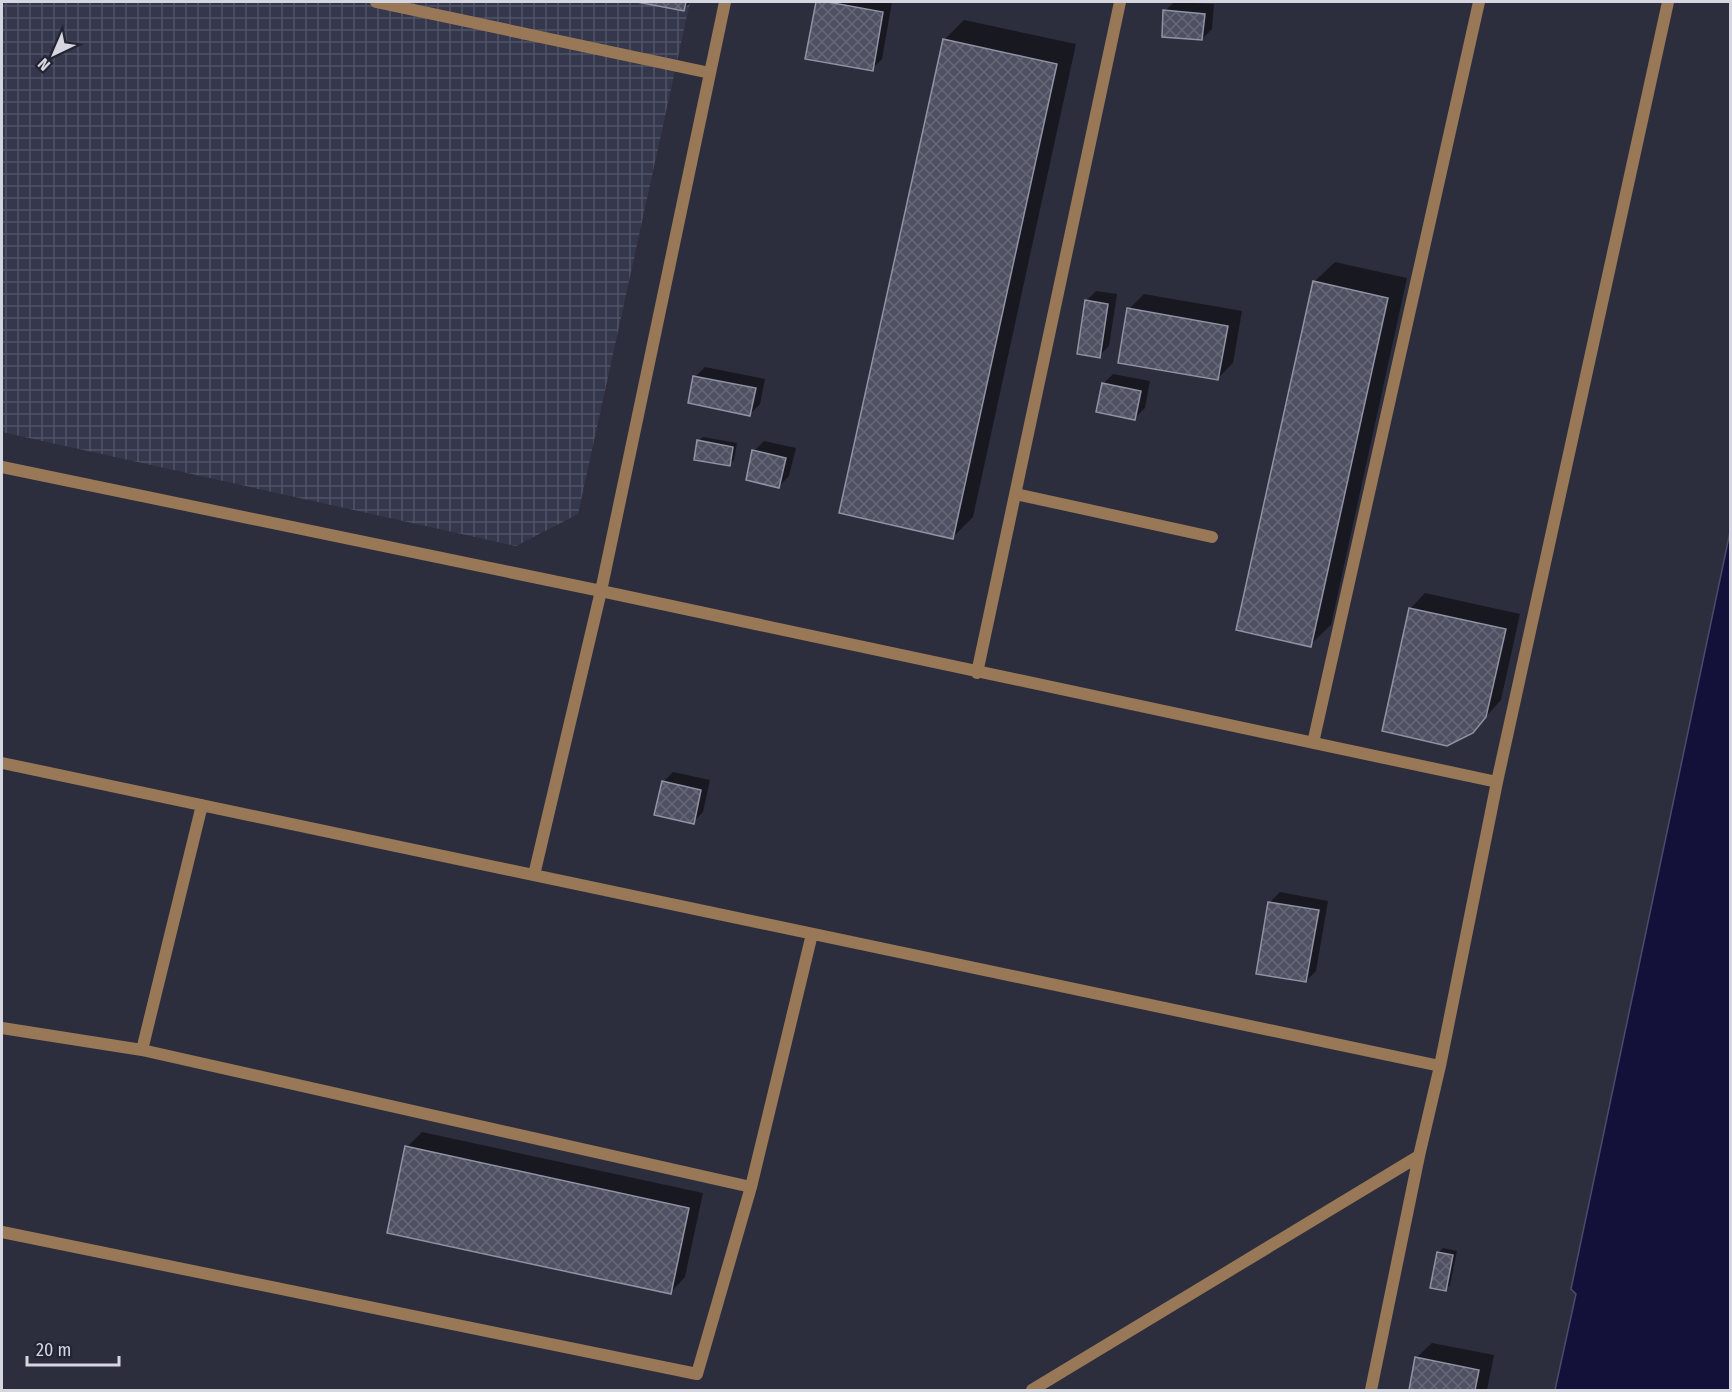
<svg xmlns="http://www.w3.org/2000/svg" width="1732" height="1392" viewBox="0 0 1732 1392" font-family="'Fira Sans Condensed',sans-serif">
<style>
.industrial{fill:url(#industrial-grid)}
.water{fill:#131039;stroke:#4d4b6b;stroke-width:1.5}
.shadow{fill:#0007}
.building{fill:url(#building-cross-hatch);stroke:#9092a5;stroke-width:1.5}
.lines{fill:none;stroke-linecap:round;stroke-linejoin:round}
.service{stroke:#987857;stroke-width:12}
</style>
<defs>
<pattern id="industrial-grid" width="8" height="8" patternUnits="userSpaceOnUse" patternTransform="scale(1.5)"><rect width="8" height="8" fill="#35374c"/><path d="M0 4h8M4 0v8" fill="none" stroke="#515366"/></pattern>
<pattern id="building-cross-hatch" width="8" height="8" patternUnits="userSpaceOnUse" patternTransform="scale(1.5)"><rect width="8" height="8" fill="#4f5061"/><path d="M0 0l8 8M0 8l8-8" fill="none" stroke="#676877"/></pattern>
</defs>
<rect width="100%" height="100%" fill="#2d2e3d"/>
<path class="industrial" d="M2,2H690L578,514L516,546L2,432Z"/>
<path class="water" d="M1730,532V1390H1555L1576,1294L1571,1289Z"/>
<path class="shadow" d="M644,2H691L683,10Z
M817,2H892L882,59L872,69L807,58Z
M1174,2L1214,4L1212,29L1202,39L1165,11Z
M964,20L1076,44L973,517L953,537L944,40Z
M1335,262L1407,278L1331,625L1310,645L1314,282Z
M1096,291L1117,294L1109,346L1099,356L1086,301Z
M1144,294L1242,311L1233,363L1217,379L1129,309Z
M705,367L765,379L760,404L750,414L695,377Z
M1113,374L1150,381L1145,408L1135,418L1103,384Z
M703,437L737,443L734,460L729,465L699,441Z
M764,441L796,448L789,476L779,486L754,451Z
M1425,593L1520,614L1501,700L1472,732L1410,609Z
M673,772L710,780L703,812L693,822L663,782Z
M1280,892L1328,901L1316,971L1306,981L1270,902Z
M422,1132L703,1193L685,1277L670,1293L407,1147Z
M1443,1248L1457,1251L1450,1285L1445,1290L1438,1253Z
M1432,1343L1494,1355L1487,1390H1410L1416,1358Z"/>
<path class="building" d="M637,2H686L684,11Z
M816,2H828L883,12L873,71L805,59Z
M1163,10L1205,14L1202,40L1162,37Z
M943,39L1057,64L953,539L839,513Z
M1313,281L1388,298L1311,647L1236,630Z
M1085,300L1108,304L1100,358L1077,354Z
M1127,308L1228,326L1218,380L1118,363Z
M693,376L756,388L750,416L688,403Z
M1102,383L1141,391L1135,420L1096,412Z
M697,440L733,447L730,466L694,460Z
M752,450L786,458L779,488L746,480Z
M1409,608L1506,629L1486,717L1473,733L1447,746L1382,731Z
M662,781L701,790L694,824L654,815Z
M1268,902L1319,910L1306,982L1256,974Z
M405,1146L689,1208L671,1294L387,1233Z
M1437,1252L1453,1255L1446,1291L1430,1288Z
M1415,1357L1479,1370L1475,1390H1409Z"/>
<g class="lines">
<path class="service" d="M376,2L710,73
M2,467L601,591L1497,782
M1016,494L1212,537
M977,673L1120,2
M1313,743L1479,2
M2,763L1440,1066
M534,875L601,591L725,2
M2,1028L142,1050L751,1187
M142,1050L202,805
M2,1232L697,1374L751,1187L812,934
M1032,1390L1419,1156
M1371,1390L1419,1156L1440,1066L1497,782L1668,2"/>
</g>
<rect width="1732" height="1392" fill="none" stroke="#d5d6e0" stroke-width="6"/>
<g transform="translate(54 54) rotate(224)" stroke="#232433" stroke-width="4.5" paint-order="stroke">
<path d="M0-4.5L10 22L0 15L-10 22Z" fill="#d5d6e0"/>
<text y="-9" font-size="16" font-weight="bold" text-anchor="middle" fill="#d5d6e0">N</text>
</g>
<path d="M27 1356v9h92v-9" fill="none" stroke="#d5d6e0" stroke-width="3"/>
<text x="36" y="1356" font-size="18" fill="#d5d6e0" stroke="#232433" stroke-width="4.5" paint-order="stroke">20 m</text>
</svg>
